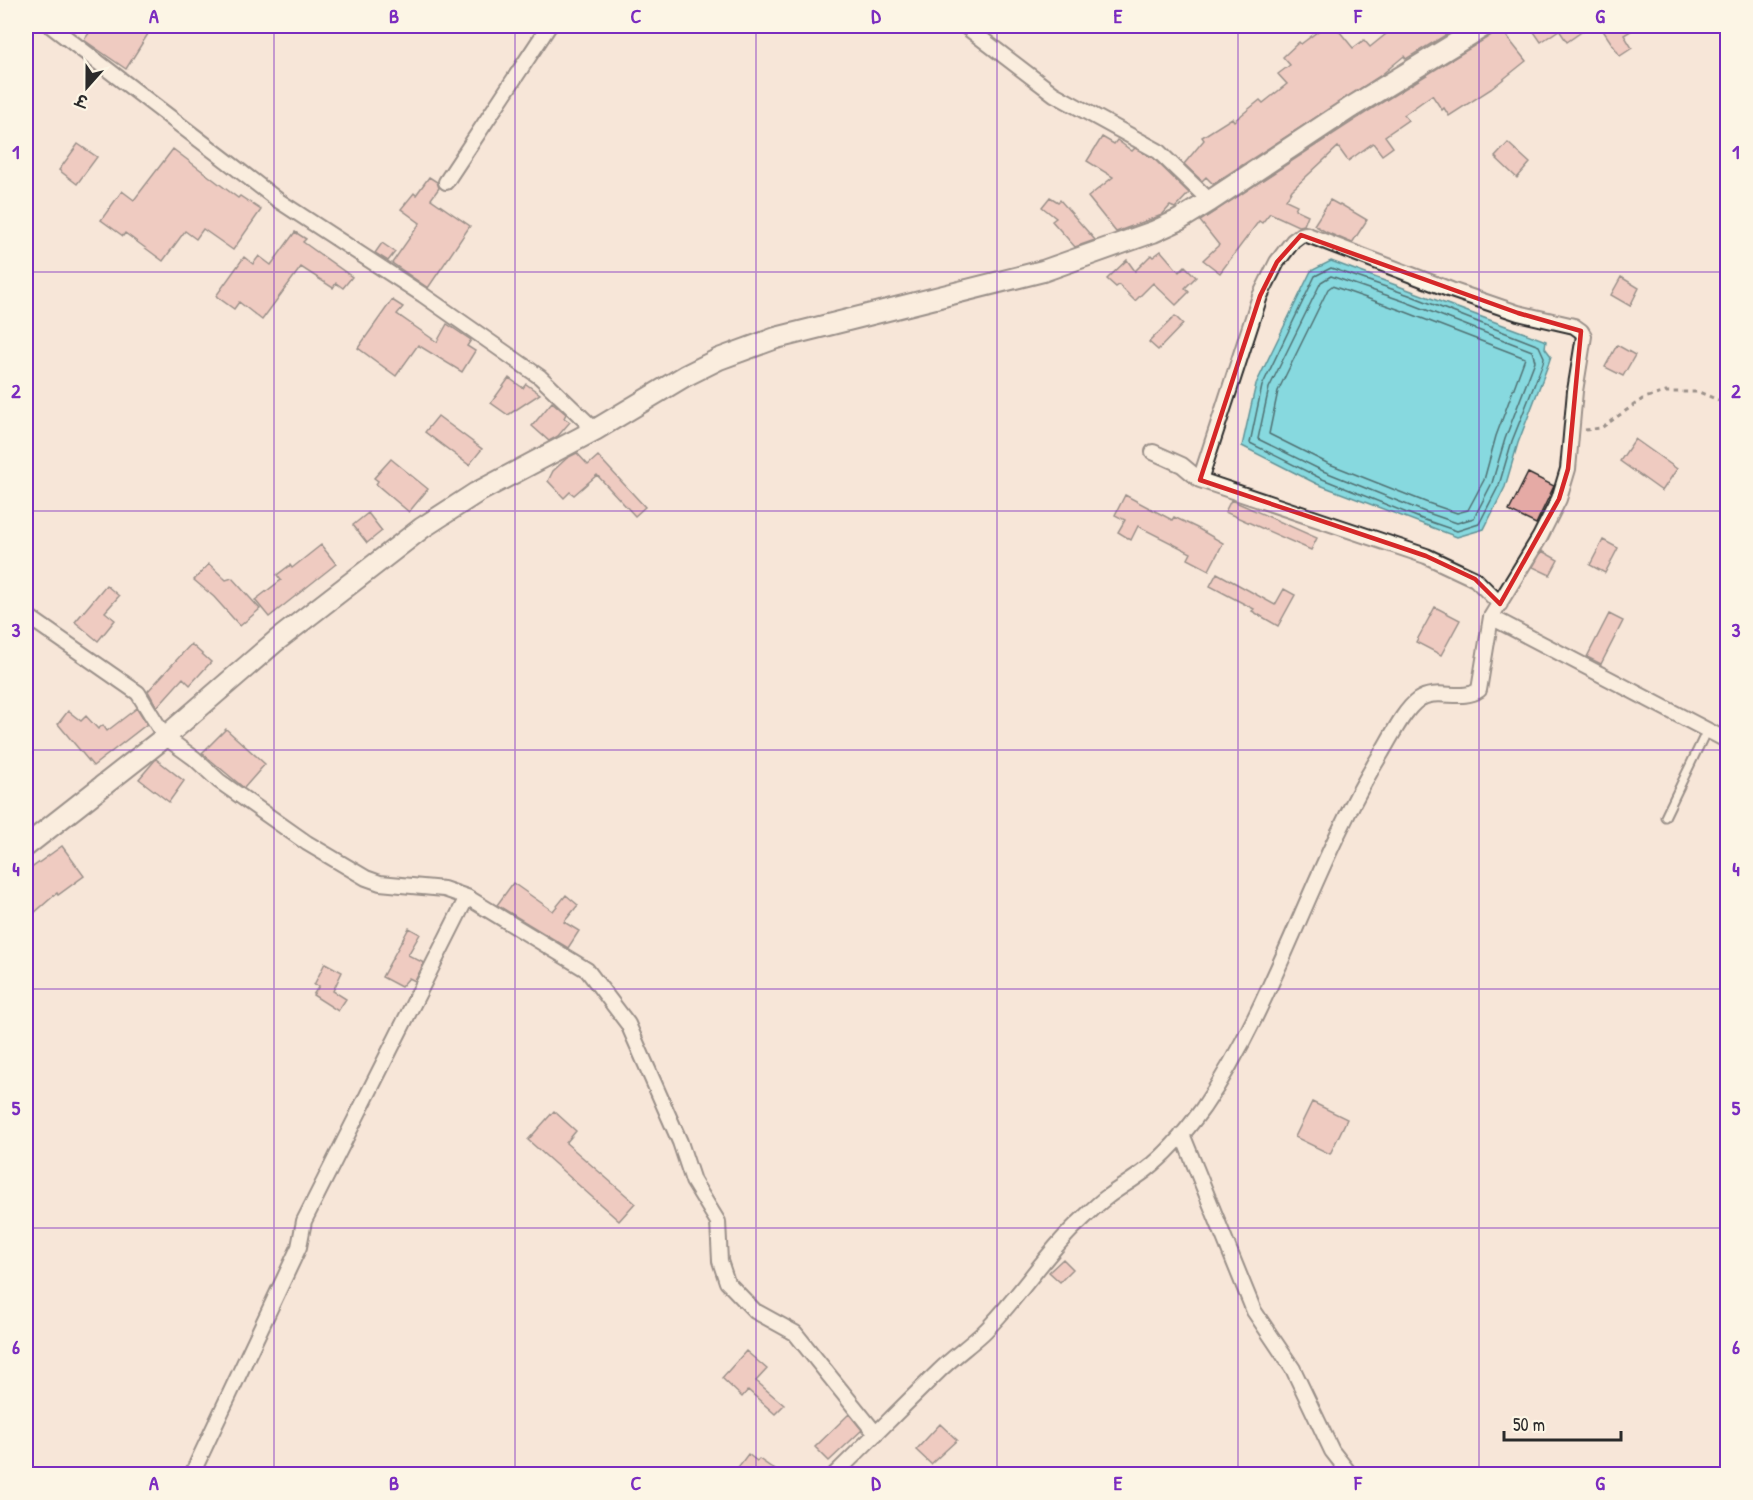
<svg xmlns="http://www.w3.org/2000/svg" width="1753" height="1500" viewBox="0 0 1753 1500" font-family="'Patrick Hand','Playpen Sans Deva',sans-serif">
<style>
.water{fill:#87d9df;stroke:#629397;stroke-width:1.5}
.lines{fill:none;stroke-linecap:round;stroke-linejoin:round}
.shore{stroke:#507173;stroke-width:1.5}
.building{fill:#e5aaa5;stroke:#2b2b2b;stroke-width:1.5}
.lane-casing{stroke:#2b2b2b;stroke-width:11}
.street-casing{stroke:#2b2b2b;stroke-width:18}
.secondary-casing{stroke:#2b2b2b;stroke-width:24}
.path{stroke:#2b2b2b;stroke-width:3;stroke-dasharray:4.5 4.5;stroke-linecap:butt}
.lane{stroke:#fcf5e5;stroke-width:7}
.street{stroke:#fcf5e5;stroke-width:14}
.secondary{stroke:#fcf5e5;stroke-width:20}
.marked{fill:none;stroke:#d62828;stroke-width:4.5;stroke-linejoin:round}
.grid{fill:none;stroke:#7b2cbf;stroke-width:1.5;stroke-opacity:0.55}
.neatline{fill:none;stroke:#7b2cbf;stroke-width:2}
.grid-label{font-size:20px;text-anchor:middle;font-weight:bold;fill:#7b2cbf}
</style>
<rect width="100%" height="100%" fill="#f7e6d8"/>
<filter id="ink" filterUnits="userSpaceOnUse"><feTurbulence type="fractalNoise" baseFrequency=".0167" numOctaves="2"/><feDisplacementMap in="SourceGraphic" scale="12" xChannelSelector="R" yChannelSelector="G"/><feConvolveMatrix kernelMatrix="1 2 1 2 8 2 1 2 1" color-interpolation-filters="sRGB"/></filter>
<g filter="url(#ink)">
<path class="water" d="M1331,261L1546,341L1545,348L1551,356L1548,365L1518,443L1505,487L1484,529L1457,537L1317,484L1242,446L1256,384L1311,271Z"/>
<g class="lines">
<path class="shore" d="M1331,268L1409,295L1539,346L1544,357L1543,363L1512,441L1499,485L1479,524L1457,531L1422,519L1320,478L1250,443L1262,386L1315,276Z
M1331,276L1406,302L1532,351L1535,361L1505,439L1492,483L1474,518L1457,523L1425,512L1323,471L1258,439L1269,388L1321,282Z
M1332,286L1403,311L1525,358L1496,436L1484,480L1468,510L1457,513L1428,503L1327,463L1269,434L1278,391L1328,289Z"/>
</g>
<path class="building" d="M94,26H153L126,69L84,40Z
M1325,26H1335L1353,48L1364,40L1370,47L1396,26H1444L1449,33L1406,59L1404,56L1380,76L1213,184L1206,177L1202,181L1184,164L1204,140L1202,137L1232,118L1234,121L1260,100L1263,103L1287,84L1278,74L1290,65L1283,57L1299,42L1301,44Z
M1500,26H1524L1507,37L1526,61L1491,89L1449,116L1444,108L1442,110L1432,95L1404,115L1408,120L1385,136L1393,147L1382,155L1373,143L1348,161L1338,147L1292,190L1286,200L1297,205L1295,209L1308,215L1304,225L1298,226L1270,213L1262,223L1259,221L1220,273L1203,260L1219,245L1200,221L1373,108L1490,36Z
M1530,26H1590L1567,42L1559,30L1541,42Z
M1600,26H1639L1624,35L1632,48L1620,56Z
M1102,137L1114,144L1117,140L1132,151L1135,148L1153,158L1189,193L1175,208L1170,206L1162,215L1116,232L1088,197L1113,177L1087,161Z
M1508,143L1530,163L1517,178L1495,157Z
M78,144L97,157L77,184L59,170Z
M173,149L238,198L240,196L261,210L233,250L203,229L196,239L185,231L163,261L125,233L123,236L101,220L122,191L134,200Z
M429,177L437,182L439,188L431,199L470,226L428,288L392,263L420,223L401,209L414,193L416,195Z
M1050,197L1058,202L1060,200L1095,240L1075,247L1052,221L1056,218L1042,207Z
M1330,200L1339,205L1340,204L1367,220L1352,243L1326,232L1314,225Z
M295,232L306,239L303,242L352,277L343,288L336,283L333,288L301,267L262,320L239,302L234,309L216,296L244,257L253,264L259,256L271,265Z
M382,243L395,252L388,261L375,253Z
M1161,251L1179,272L1185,266L1196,277L1185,288L1189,292L1176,305L1153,283L1135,301L1119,285L1116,287L1107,279L1127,260L1135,271L1151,255L1153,257Z
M1621,277L1639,288L1630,306L1611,295Z
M392,300L403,307L397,314L437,342L447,324L471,340L467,346L475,351L462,372L418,345L396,376L358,348Z
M1175,316L1183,324L1158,350L1149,342Z
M1617,345L1635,355L1623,376L1605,367Z
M509,378L523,388L526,384L540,394L508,415L491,403Z
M552,402L566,414L564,418L570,422L558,436L549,441L532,426Z
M438,416L482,449L469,465L425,432Z
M1635,439L1677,469L1662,491L1620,461Z
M577,453L588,465L598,456L645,507L635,516L597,475L574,495L570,492L564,498L548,481L553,471L567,458Z
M391,459L428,489L409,512L376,484L378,481L374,478Z
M1528,473L1554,486L1536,524L1509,511Z
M1125,495L1172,520L1174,517L1197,528L1223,543L1209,570L1188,559L1191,553L1138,526L1131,540L1118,532L1125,520L1115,515Z
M1231,500L1317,538L1311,550L1225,512Z
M368,513L382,531L367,543L353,525Z
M1603,540L1618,548L1605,573L1590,565Z
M321,545L336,564L269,617L255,600L281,580L277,575L290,565L292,568Z
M1542,551L1558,560L1550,575L1533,567Z
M209,564L226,580L232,578L260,609L240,626L214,597L194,580Z
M1217,573L1275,605L1284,589L1295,595L1278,626L1252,611L1254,609L1210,586Z
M106,585L119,596L105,612L115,620L98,641L75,622Z
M1435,607L1460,620L1441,655L1416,642Z
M1609,614L1623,621L1601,664L1587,657Z
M191,644L211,662L190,685L183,678L157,707L148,691Z
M137,708L147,724L93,766L58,724L68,711L81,721L86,716L98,729L103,725L107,731Z
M226,729L265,764L244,788L202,753Z
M156,759L184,781L169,802L139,779Z
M62,846L84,876L58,895L57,893L26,920V872Z
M513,883L553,911L566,895L578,905L564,922L579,931L568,948L497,905Z
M409,928L420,934L408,955L424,963L415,981L409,978L401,987L382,977Z
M325,963L342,972L333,991L346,999L338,1011L313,995L319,986L314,985Z
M1312,1102L1347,1119L1330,1154L1295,1137Z
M554,1111L576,1131L566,1143L635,1203L619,1221L528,1140Z
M1063,1259L1073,1269L1060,1282L1049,1272Z
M746,1351L767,1369L756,1381L784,1405L775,1414L748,1390L742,1397L722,1378Z
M849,1414L862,1430L829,1461L815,1447Z
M940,1424L957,1440L931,1464L916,1450Z
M748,1454L757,1461L759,1459L781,1474H733Z"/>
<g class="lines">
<g class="lane-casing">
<path id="lane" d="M1665,817L1707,730"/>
</g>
<g class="street-casing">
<path id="street" d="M51,26L279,201L423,295L540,377L595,430
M965,26L1054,94L1158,151L1210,201
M446,182L549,26
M1153,452L1182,465L1200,480L1426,556L1475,579L1500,604
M26,615L138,693L165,737L194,758L219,781L307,843L366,878L380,883L444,889L467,897L587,970L628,1024L680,1142L693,1181L718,1222L720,1261L727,1282L755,1311L795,1333L876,1434
M1491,617L1728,741
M1182,1134L1254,1311L1293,1369L1332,1451L1350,1474
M192,1474L299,1247L304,1221L467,897
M835,1474C870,1440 904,1405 939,1371C953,1357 969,1346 983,1333C1017,1300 1042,1258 1076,1225C1086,1216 1096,1205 1107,1197C1119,1188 1133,1180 1146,1170C1167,1154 1187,1130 1203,1108C1277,1000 1312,865 1382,752C1391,737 1404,710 1418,700C1436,687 1462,702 1479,690L1491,617L1540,537L1559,499L1568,469L1575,391L1584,336L1581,331L1574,326L1518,313L1451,290L1305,234L1301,235L1293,241L1277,262L1260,296L1200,480"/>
</g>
<g class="secondary-casing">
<path id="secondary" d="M26,846L165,737L276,641L422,528L476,493L595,430L685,376L719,359L776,338L1043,271L1153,232L1179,220L1210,201L1350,108L1484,26"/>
</g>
<path class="path" d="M1585,430L1601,428L1644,398L1666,392H1699L1728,404"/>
<use href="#lane" class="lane"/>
<use href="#street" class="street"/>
<use href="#secondary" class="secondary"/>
</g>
</g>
<path d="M0 0H1753V1500H0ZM1301,235L1518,313L1581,331L1568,469L1559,499L1500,604L1475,579L1426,556L1200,480L1260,296L1277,262Z" fill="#f7e6d8" fill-opacity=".55" fill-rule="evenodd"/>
<path class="marked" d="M1301,235L1518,313L1581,331L1568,469L1559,499L1500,604L1475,579L1426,556L1200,480L1260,296L1277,262Z"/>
<path class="grid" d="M274,26V1474M515,26V1474M756,26V1474M997,26V1474M1238,26V1474M1479,26V1474M26,272H1728M26,511H1728M26,750H1728M26,989H1728M26,1228H1728"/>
<rect width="1753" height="1500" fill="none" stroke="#fcf5e5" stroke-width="66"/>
<g transform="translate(87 87) rotate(201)" stroke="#fcf5e5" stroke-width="4.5" paint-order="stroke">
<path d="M0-4.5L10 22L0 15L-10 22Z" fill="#2b2b2b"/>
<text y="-9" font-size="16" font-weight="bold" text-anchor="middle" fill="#2b2b2b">उ</text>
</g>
<path d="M1504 1431v9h117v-9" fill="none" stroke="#2b2b2b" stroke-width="3"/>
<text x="1513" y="1431" font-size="18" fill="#2b2b2b" stroke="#fcf5e5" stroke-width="4.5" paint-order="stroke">50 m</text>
<rect x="33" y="33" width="1687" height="1434" class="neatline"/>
<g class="grid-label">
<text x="154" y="23">A</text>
<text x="394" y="23">B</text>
<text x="636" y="23">C</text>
<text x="876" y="23">D</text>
<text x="1118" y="23">E</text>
<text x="1358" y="23">F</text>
<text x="1600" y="23">G</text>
<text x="16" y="159">1</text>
<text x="1736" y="159">1</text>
<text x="16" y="398">2</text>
<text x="1736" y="398">2</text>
<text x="16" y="637">3</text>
<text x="1736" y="637">3</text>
<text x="16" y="876">4</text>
<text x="1736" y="876">4</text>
<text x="16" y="1115">5</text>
<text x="1736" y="1115">5</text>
<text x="16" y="1354">6</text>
<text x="1736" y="1354">6</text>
<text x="154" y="1490">A</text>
<text x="394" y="1490">B</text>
<text x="636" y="1490">C</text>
<text x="876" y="1490">D</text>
<text x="1118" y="1490">E</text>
<text x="1358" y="1490">F</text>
<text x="1600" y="1490">G</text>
</g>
</svg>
